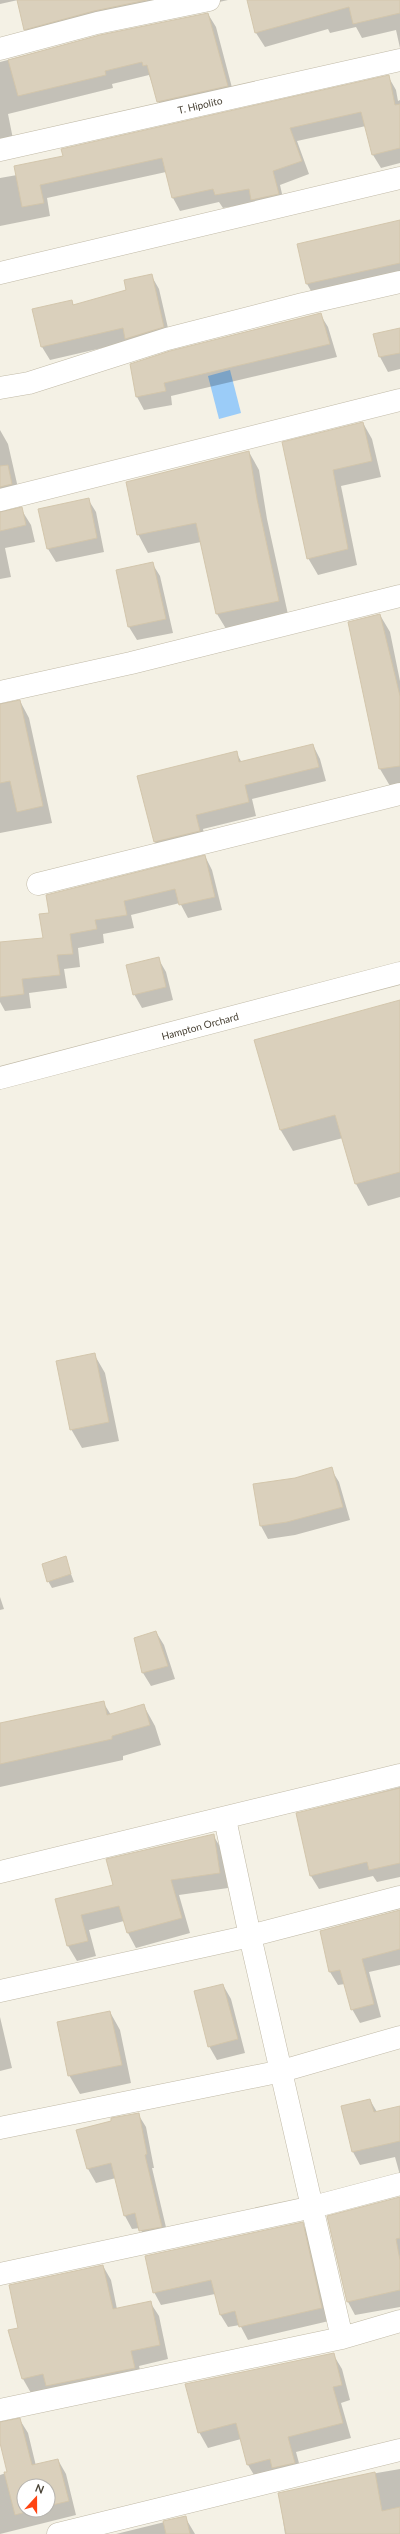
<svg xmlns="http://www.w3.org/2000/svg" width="400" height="2534" viewBox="0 0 400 2534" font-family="Lato,sans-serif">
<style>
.water{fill:#9bccf8}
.shadow{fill:#0003;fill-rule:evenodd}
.building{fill:#dad0bc;stroke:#d3c6ac}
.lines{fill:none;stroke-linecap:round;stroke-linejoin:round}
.street-casing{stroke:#c1baa7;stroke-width:23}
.street{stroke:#fff;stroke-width:22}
.labels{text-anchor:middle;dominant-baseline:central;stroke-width:3;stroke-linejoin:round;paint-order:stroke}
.street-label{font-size:10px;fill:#484134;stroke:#fff}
</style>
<rect width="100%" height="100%" fill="#f4f1e5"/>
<path class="water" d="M230,370L241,413L219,419L208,376Z"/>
<path class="shadow" d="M0,0H228L33,44L25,29L18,0L0,4Z
M248,0H400V48L396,30L362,38L356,27L330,33L328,29L265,47L256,33Z
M208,14L216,27L235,99L166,115L158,101L149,75L112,84L113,88L8,114L15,149L0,152V62L100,36Z
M388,76L396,90L398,101L400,100V163L381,168L373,155L366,126L297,141L309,174L280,185L285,207L254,203L223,208L219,202L180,211L173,198L166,172L47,198L50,216L0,226V178L17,175L64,156Z
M400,222V282L317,301L307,284Z
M151,275L159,289L171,341L128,342L50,360L42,347L71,301L74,306L127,290Z
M320,314L328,327L337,357L171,396L172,405L144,410L137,397L131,365Z
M400,332V369L388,372L380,357Z
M363,423L372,439L381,477L341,486L357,565L318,575L308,558L283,443Z
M0,430L8,444L21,501L0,509Z
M249,452L259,470L267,519L289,619L228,632L217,614L201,542L148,553L138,534Z
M88,499L96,512L104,552L56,562L48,549Z
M21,509L31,525L35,542L5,548L11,577L0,579V513Z
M152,563L160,576L173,633L137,640L129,627L117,571Z
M380,615L390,632L400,681V784L390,786L380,769L349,623Z
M20,701L29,718L52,823L0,833V704Z
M313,745L320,759L326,781L252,799L256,816L203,829L207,845L162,856L155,842L138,777L236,752L242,763Z
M205,856L212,870L222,910L188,918L180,903L131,915L134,928L103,934L104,943L78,948L80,967L64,969L67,988L29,993L31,1008L5,1011L0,1002V943L44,939L50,914Z
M158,958L166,972L173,1000L142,1008L134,994Z
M400,1001V1197L368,1206L356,1184L343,1138L293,1151L280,1129Z
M94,1354L105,1373L119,1441L82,1448L71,1429Z
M331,1469L339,1482L350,1520L295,1535L268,1539L261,1526L295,1479Z
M65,1558L74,1582L52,1588L48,1581Z
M0,1597L4,1609L0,1610Z
M156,1632L164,1645L175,1679L151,1686L143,1673L135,1639Z
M103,1702L111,1715L144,1706L155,1726L161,1745L123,1756V1760L0,1787V1724Z
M400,1787V1877L377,1882L373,1876L319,1889L311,1876L297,1814Z
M213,1835L222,1850L228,1888L179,1895L190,1933L136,1948L128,1933L124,1921L89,1930L96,1956L77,1961L68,1946L56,1900L114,1886Z
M400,1910V1965L369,1972L381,2017L360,2023L352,2009L345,1984L338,1985L330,1972Z
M223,1985L231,1999L245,2053L217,2060L209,2046Z
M110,2012L120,2030L131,2083L80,2094L69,2075Z
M0,2017L12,2068L0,2071Z
M370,2100L377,2112L400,2107V2175L395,2157L360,2165L353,2152L342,2106Z
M138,2114L146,2127L154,2168H152L169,2240L148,2245L140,2228L132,2229L125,2216L116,2178L96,2183L88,2169L78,2130Z
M400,2198V2307L355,2315L348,2302Z
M302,2223L310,2236L329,2321L248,2340L240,2325L228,2327L220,2314L215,2294L161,2305L154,2292Z
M103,2266L111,2280L117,2309L150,2302L159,2316L168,2359L139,2366L143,2382L31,2393L23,2379L20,2328Z
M333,2354L342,2369L350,2400L341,2403L351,2438L296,2452L303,2478L257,2480L248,2465L241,2439L208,2448L199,2432Z
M20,2420L28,2433L36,2466L58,2460L66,2474L76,2515L0,2534V2475L9,2472L0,2439V2423ZM24,2486H48V2510H24Z
M400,2469V2534H285L279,2494L330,2481Z
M185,2517L195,2534H116Z"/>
<path class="building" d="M17,0H147L94,11L24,30Z
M247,0H400V13L353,24L349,7L255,33Z
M208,13L228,86L157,102L147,65L143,66L142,62L105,71L106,75L18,96L8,60L100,35Z
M389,75L395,105L400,104V148L372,155L361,112L290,128L302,161L273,171L279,194L251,200L249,189L215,195L213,189L172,198L162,158L40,185L44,203L22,207L14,166L63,156L61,149Z
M400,220V263L306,284L297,244Z
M152,274L164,327L125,339L123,328L41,347L32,309L72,300L73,305L126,290L124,280Z
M321,313L330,344L164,383L166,391L136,397L130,364L170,351Z
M400,328V353L379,357L373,334Z
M363,422L372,461L333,470L348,549L307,559L282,442Z
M249,451L257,499L279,601L216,614L196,523L137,535L126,482Z
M8,465L12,484L0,487V466Z
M89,498L97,538L47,549L38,509Z
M22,507L26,525L0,531V512Z
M153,562L166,619L128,627L116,570Z
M380,614L400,696V766L379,769L348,622Z
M20,700L43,806L17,812L10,781L0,783V704Z
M313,744L319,767L245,785L249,802L196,815L200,831L154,842L137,776L237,751L239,762Z
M205,855L215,897L179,905L175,889L124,901L127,915L95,920L97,929L70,934L73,954L57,955L60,975L22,979L24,994L0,997V942L43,938L39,914L49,913L46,895Z
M159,957L166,987L133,995L126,965Z
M400,1000V1172L355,1184L335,1115L280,1130L254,1040Z
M95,1353L109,1422L70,1430L56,1361Z
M332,1467L343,1507L287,1522L260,1526L253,1484L295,1478Z
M66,1556L71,1574L47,1582L42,1564Z
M156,1631L168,1666L142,1673L134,1638Z
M104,1701L107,1715L144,1704L150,1725L112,1736V1739L0,1764V1723Z
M400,1788V1863L369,1870L367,1862L310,1876L296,1813Z
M214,1834L220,1873L171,1880L182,1918L127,1933L119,1906L81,1915L88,1941L67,1946L55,1899L113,1885L106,1859Z
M400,1910V1949L362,1959L374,2004L351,2010L340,1970L329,1972L320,1931Z
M223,1984L238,2039L208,2047L194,1991Z
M110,2011L122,2065L68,2076L57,2022Z
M370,2099L374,2112L400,2106V2141L352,2152L341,2106Z
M139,2113L147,2154L145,2155L162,2227L139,2231L135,2213L124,2216L111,2163L87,2169L76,2130L111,2121V2118Z
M400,2197V2238L396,2239L400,2260V2290L347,2302L327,2216Z
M303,2222L322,2308L239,2327L235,2311L220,2315L211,2280L153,2293L145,2256Z
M103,2265L113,2309L151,2301L160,2345L131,2351L135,2368L46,2386L43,2374L22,2379L8,2330L18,2328L9,2285Z
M334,2353L342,2385L333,2387L343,2423L288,2437L295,2463L272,2468L270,2459L247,2465L236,2423L198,2433L185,2384Z
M20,2418L32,2465L58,2459L69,2501L48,2506V2486H24V2510H33L15,2515L4,2472H7L0,2443V2422Z
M375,2472L382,2511L400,2507V2534H286L278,2493Z
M186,2516L190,2534H166L163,2521Z"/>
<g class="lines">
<g class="street-casing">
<path id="street" d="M0,49L97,23L209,0
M0,150L400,60
M0,273L400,178
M0,388L29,383L167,339L303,304L400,282
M0,500L400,400
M0,692L131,663L400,596
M38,884L400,794
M0,1078L400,973
M225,1819L250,1936L342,2338
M0,1872L400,1775
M0,1991L250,1936L400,1897
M0,2128L282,2071L400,2037
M0,2274L313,2207L400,2184
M0,2410L342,2338L400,2321
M58,2534L400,2450"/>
</g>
<use href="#street" class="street"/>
</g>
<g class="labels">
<g class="street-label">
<text transform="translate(200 105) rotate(-13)">T. Hipolito</text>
<text transform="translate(200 1026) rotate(-15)">Hampton Orchard</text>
</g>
</g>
<g transform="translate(36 2498) rotate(21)"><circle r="19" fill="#ffffff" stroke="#b6b3ae"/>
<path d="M0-3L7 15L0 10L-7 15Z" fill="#ff4412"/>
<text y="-6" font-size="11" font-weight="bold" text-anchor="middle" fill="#484134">N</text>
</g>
</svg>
